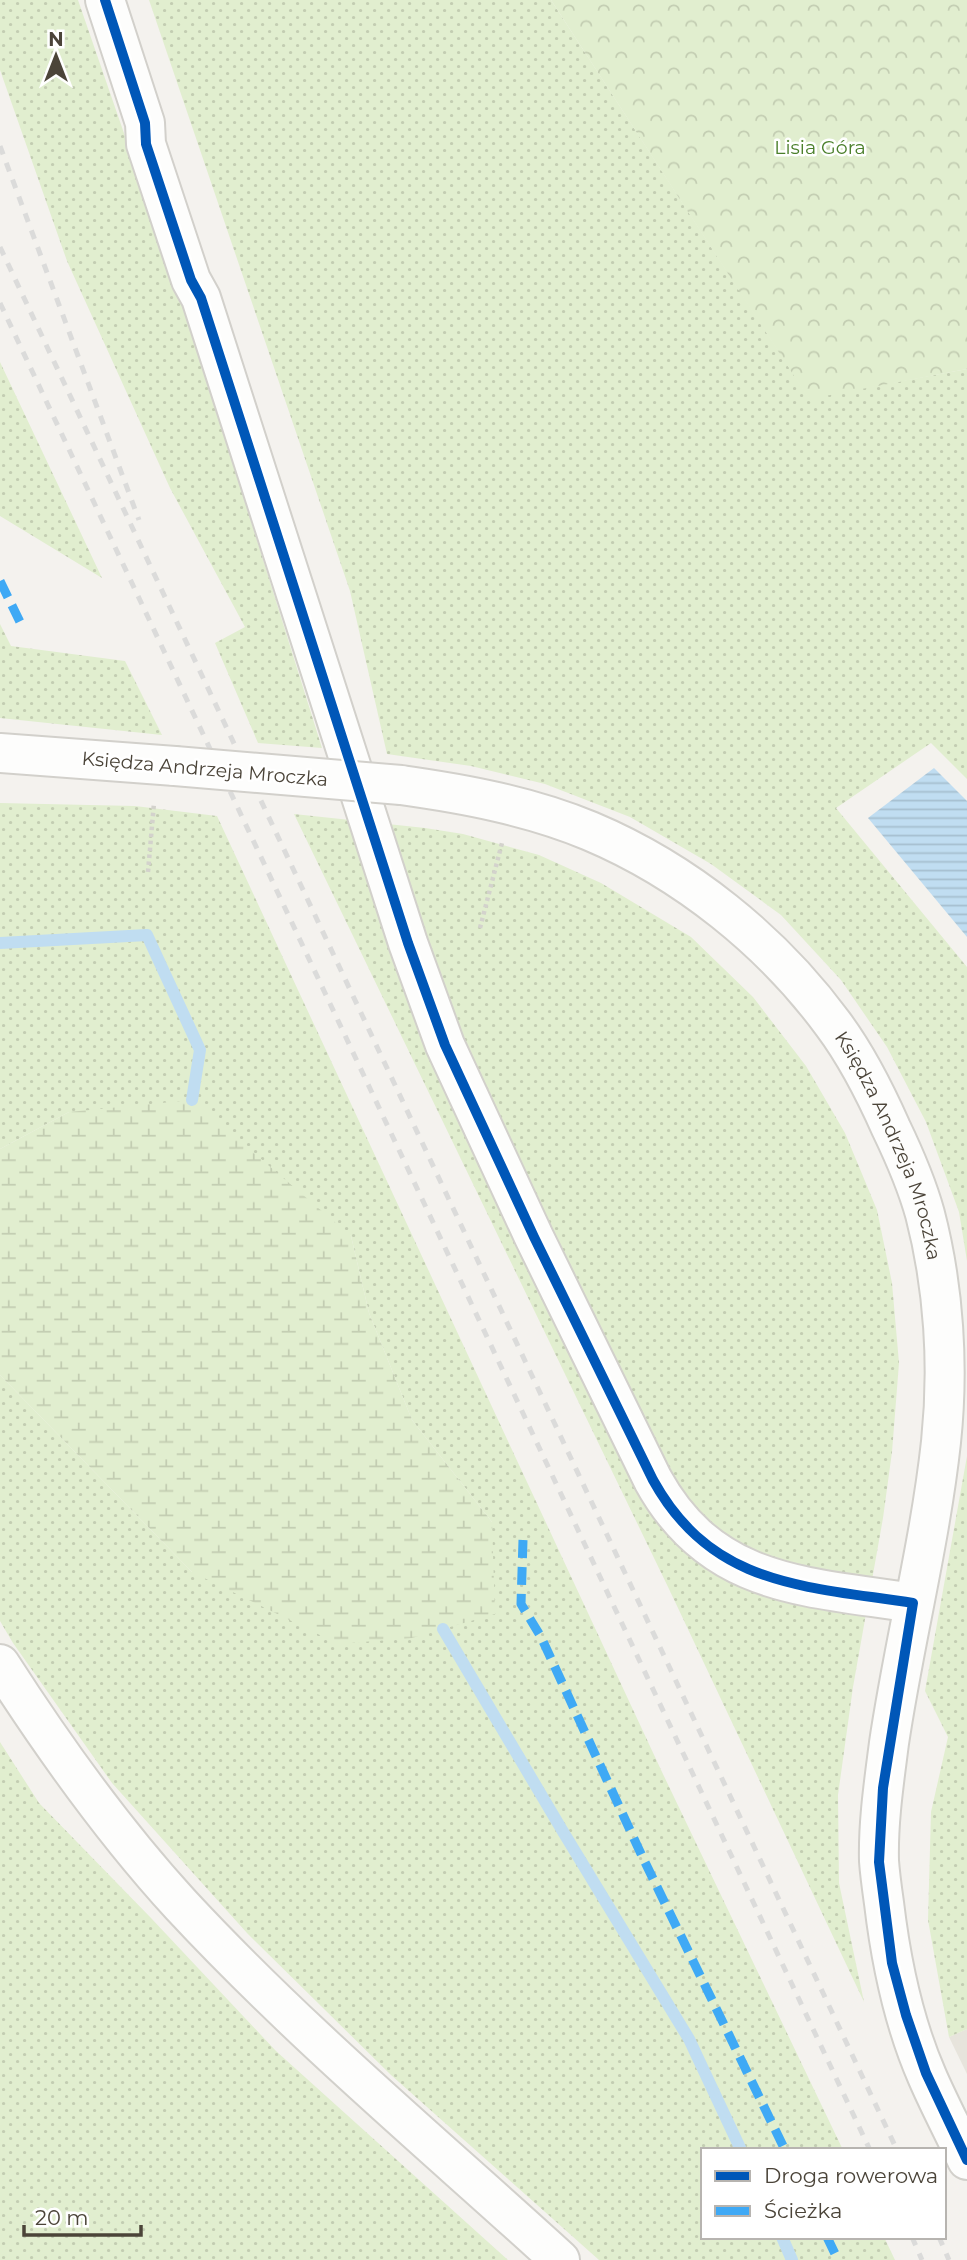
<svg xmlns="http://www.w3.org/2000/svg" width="967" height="2260" viewBox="0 0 967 2260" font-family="Montserrat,sans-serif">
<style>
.residential{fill:#e7e4dc}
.grass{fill:url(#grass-dots)}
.forest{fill:url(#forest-crowns)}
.wetland{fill:url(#wetland-marsh)}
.water{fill:url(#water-rules)}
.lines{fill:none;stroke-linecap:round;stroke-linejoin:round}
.stream{stroke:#c0ddf1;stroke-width:12}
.minor-casing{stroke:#d2d0cb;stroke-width:42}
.path{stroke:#d3d2cc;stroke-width:4.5;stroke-dasharray:3.5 3.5;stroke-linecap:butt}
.minor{stroke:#fdfdfc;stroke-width:38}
.rail{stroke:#dbdbda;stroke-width:5;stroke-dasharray:9 9;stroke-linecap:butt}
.minor-bridge-casing{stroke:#d2d0cb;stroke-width:42;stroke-linecap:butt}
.minor-bridge{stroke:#fdfdfc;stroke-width:38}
.quiet{stroke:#3fa9f5;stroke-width:9;stroke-dasharray:18 9;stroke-linecap:butt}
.cycleway-casing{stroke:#fff;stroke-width:15}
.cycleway{stroke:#0057b8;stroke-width:10}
.labels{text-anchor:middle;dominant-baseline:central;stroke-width:5;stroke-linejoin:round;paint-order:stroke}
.park-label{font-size:19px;fill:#4a7f2a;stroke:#fff}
.street-label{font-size:19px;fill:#4b4439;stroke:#fff}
</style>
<defs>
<pattern id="grass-dots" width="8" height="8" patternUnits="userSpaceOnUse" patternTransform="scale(1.75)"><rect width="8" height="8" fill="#e1eecf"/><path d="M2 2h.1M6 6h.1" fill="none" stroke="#c3cdb2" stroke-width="1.8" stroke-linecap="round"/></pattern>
<pattern id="forest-crowns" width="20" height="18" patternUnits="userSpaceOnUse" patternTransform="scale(1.75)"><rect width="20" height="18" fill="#e1eecf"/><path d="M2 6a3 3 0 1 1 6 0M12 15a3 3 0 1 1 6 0" fill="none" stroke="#c3cdb2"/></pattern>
<pattern id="wetland-marsh" width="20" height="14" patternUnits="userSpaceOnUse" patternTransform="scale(1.75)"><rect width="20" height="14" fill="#e1eecf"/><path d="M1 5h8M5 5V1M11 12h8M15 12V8" fill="none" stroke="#c3cdb2"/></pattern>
<pattern id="water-rules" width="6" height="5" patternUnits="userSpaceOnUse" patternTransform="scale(1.75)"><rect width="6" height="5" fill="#c0ddf1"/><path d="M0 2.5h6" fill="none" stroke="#a6bfcf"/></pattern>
</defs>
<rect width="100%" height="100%" fill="#f4f2ee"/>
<path class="residential" d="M967,2029V2074L949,2037Z"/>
<path class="grass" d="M0,0H78L185,310L322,748L258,743L215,643L245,627L170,488L67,261L0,70Z
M149,0H551L809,398L967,369V779L931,743L836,808L967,967V1261L959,1212L926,1122L887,1047L841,980L781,915L711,864L630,817L545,784L471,766L387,754L350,591Z
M0,362L102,578L0,516Z
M0,624L11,646L125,661L162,735L0,718Z
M0,803L135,806L217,816L662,1772L843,2150H703V2237H884L895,2260H599L391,2075L247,1933L112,1783L13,1643L0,1621V1375L192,1572L492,1522L412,1420L369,1313L351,1236L69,1112L0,1149Z
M294,814L425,828L463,834L539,855L601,883L691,937L753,997L806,1066L845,1133L877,1210L892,1283L899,1363L892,1452L883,1518L853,1687L838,1795L839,1883L864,2002L669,1589Z
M967,1456V2029L949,2037L928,1920L931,1812L948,1737L925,1691Z
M0,1742L39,1803L151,1918L276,2051L508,2260H0Z"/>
<path class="forest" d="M551,0H967V369L809,399Z"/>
<path class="wetland" d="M192,1100L351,1236L369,1313L412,1420L492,1522L495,1614L412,1638L338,1644L192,1572L0,1375V1149L69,1112Z"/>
<path class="water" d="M934,768L967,801V937L868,818Z"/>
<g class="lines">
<path class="stream" d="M0,943L147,935L200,1050L192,1100
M443,1629L562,1830L689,2039L741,2150
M782,2237L792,2260"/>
<g class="minor-casing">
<g id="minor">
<path d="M105,0L145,123L146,144L191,280L201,298L408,943L445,1045L534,1237L653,1480C712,1587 805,1586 913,1603"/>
<path d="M0,753L175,766"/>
<path id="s1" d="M401,785C465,794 530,806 590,831C685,871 772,941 833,1024C857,1056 875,1092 891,1128C904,1155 917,1185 925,1214C944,1287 949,1367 941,1442C930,1543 904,1642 889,1743C884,1782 878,1822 879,1861C880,1875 882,1889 884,1903C891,1962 903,2021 927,2076C939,2104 954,2132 967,2160"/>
<path d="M0,1664C54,1748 113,1831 181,1905C299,2032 433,2144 560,2260"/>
</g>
</g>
<path class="path" d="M148,872L154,803
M480,928L502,843"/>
<use href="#minor" class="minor"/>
<path class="rail" d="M0,146L139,520
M0,247L897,2150
M0,303L870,2150
M912,2237L922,2260
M939,2237L949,2260"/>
<g class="minor-bridge-casing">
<path id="minor-bridge" d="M175,766L401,785"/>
</g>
<use href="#minor-bridge" class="minor-bridge"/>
<path class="quiet" d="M0,581L23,628
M523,1540L521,1604L541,1637L642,1856L785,2150
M827,2237L838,2260"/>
<g class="cycleway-casing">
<path id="cycleway" d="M105,0L145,123L146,144L191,280L201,298L408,943L445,1045L534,1237L653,1480C712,1587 805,1586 913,1603L883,1788L879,1862L892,1963L906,2015L926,2073L967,2160"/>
</g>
<use href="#cycleway" class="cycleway"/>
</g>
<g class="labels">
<g class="park-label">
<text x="820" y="147">Lisia Góra</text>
</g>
<g class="street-label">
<text transform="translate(205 769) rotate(5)">Księdza Andrzeja Mroczka</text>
<text stroke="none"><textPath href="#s1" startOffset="644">Księdza Andrzeja Mroczka</textPath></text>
</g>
</g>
<rect x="701" y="2148" width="245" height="91" fill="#ffffff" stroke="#b7b4b0" stroke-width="2"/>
<rect x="715" y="2171" width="35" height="10" fill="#0057b8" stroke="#b7b4b0" stroke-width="2"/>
<text x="764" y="2183" font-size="21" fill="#4b4439">Droga rowerowa</text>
<rect x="715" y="2206" width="35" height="10" fill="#3fa9f5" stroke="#b7b4b0" stroke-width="2"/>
<text x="764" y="2218" font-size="21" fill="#4b4439">Ścieżka</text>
<g transform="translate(56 56)" stroke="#ffffff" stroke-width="5" paint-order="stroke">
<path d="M0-5L12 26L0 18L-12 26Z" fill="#4b4439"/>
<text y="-10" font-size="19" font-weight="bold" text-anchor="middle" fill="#4b4439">N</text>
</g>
<path d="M24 2225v10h117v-10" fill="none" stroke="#4b4439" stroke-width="3.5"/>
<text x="35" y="2225" font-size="21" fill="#4b4439" stroke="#ffffff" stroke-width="5" paint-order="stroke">20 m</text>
</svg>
